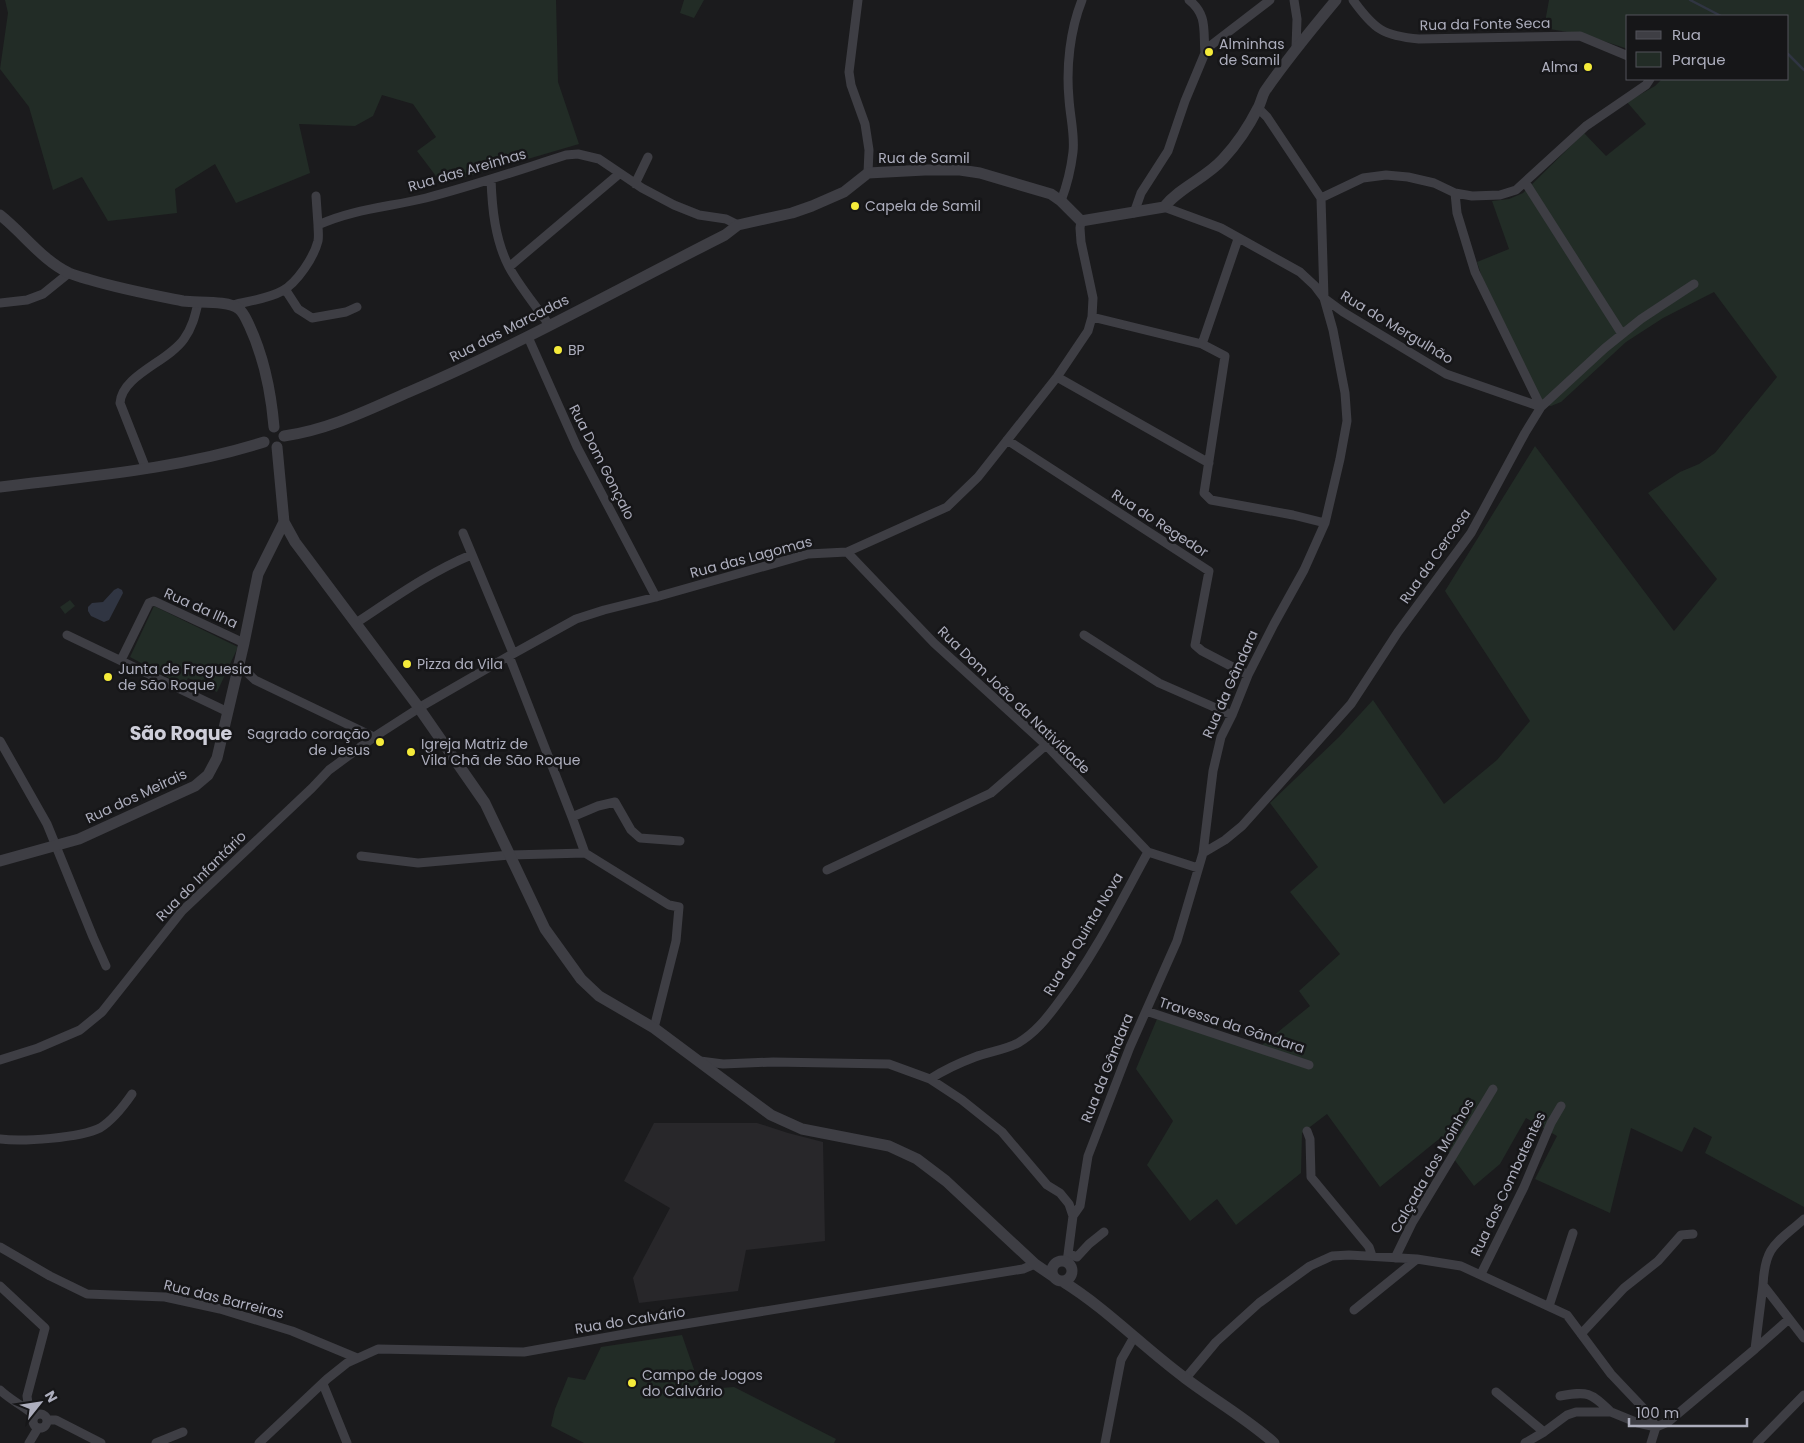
<svg xmlns="http://www.w3.org/2000/svg" width="1804" height="1443" viewBox="0 0 1804 1443" font-family="Poppins,sans-serif">
<style>
.built{fill:#28272a}
.green{fill:#222c26}
.water{fill:#303542}
.lines{fill:none;stroke-linecap:round;stroke-linejoin:round}
.stream{stroke:#303542;stroke-width:2.5}
.minor{stroke:#3e3e44;stroke-width:9}
.tertiary{stroke:#3e3e44;stroke-width:11}
.poi-dot{fill:#f5eb3a;stroke:#161618;stroke-width:2}
.labels{text-anchor:middle;dominant-baseline:central;stroke-width:5;stroke-linejoin:round;paint-order:stroke}
.street-label{font-size:14px;fill:#adaebd;stroke:#161618}
.poi-label{font-size:14px;fill:#adaebd;stroke:#161618;text-anchor:start}
.district-label{font-size:19px;font-weight:bold;fill:#ceced9;stroke:#161618}
</style>
<rect width="100%" height="100%" fill="#1b1b1d"/>
<path class="built" d="M654,1123H757L788,1133L823,1142L825,1241L746,1250L738,1291L639,1303L633,1278L670,1208L624,1181Z"/>
<path class="green" d="M5,0H556L558,82L579,144L442,184L417,151L436,137L413,104L382,95L373,116L355,126L299,124L310,173L236,203L215,164L175,189L177,213L108,221L82,177L53,190L29,107L0,69L8,13Z
M684,0H704L694,18L680,13Z
M1549,0H1804V1207L1705,1153L1712,1137L1694,1127L1682,1152L1631,1128L1610,1213L1535,1179L1557,1136L1526,1118L1500,1164L1474,1186L1439,1139L1380,1187L1327,1114L1302,1133L1301,1173L1236,1225L1217,1199L1190,1221L1147,1165L1173,1121L1136,1069L1157,1019L1257,1049L1310,1006L1299,991L1340,954L1290,892L1318,867L1270,803L1339,737L1373,700L1444,804L1497,760L1530,721L1445,591L1535,446L1674,631L1717,579L1648,493L1680,472L1699,464L1715,453L1777,377L1714,292L1663,318L1626,342L1561,402L1551,406L1544,405L1485,286L1477,262L1509,249L1492,201L1509,199L1523,193L1584,133L1606,156L1646,124L1627,102L1655,86L1662,79H1788V16H1628V49L1585,35L1544,28Z
M70,600L75,606L65,614L60,607Z
M154,606L238,647L217,692L188,678L184,686L130,657Z
M682,1335L699,1384L708,1389L734,1387L836,1439L834,1443H584L551,1426L555,1409L568,1377L585,1380L601,1347Z"/>
<path class="water" d="M118,588L122,590L123,593L109,620L104,622L91,616L88,611V607L92,603L103,602L114,590Z"/>
<g class="lines">
<path class="stream" d="M1690,0L1721,16
M1788,54L1804,70"/>
<path class="minor" d="M858,0L849,72L851,85L865,124L869,150L868,173
M1189,0C1208,15 1203,31 1205,53
M1294,0L1297,19L1296,48
M1353,0C1374,29 1383,36 1419,39L1580,36L1628,56
M1258,108L1267,117L1321,198L1324,298L1343,312L1446,374L1541,407
M491,179C492,208 495,240 509,267C519,286 537,307 549,325
M1525,182L1622,334
M635,184L648,157
M1455,193L1457,213L1475,272L1541,407
M316,196L318,225
M1321,198L1363,178L1386,175L1408,177L1434,183L1455,193L1472,196L1500,195L1516,190L1586,126L1646,85L1650,79
M1061,201C1067,185 1071,169 1073,152C1075,135 1070,116 1069,99C1066,67 1070,30 1082,0
M1134,213L1141,193L1168,151L1185,101L1205,53L1210,46L1270,0
M509,267L619,174
M285,289L298,309L312,318L346,312L357,307
M0,303L27,300L43,294L69,273
M233,305C248,301 268,299 282,291C297,283 314,257 318,241C319,236 318,230 318,225C353,209 389,207 426,198C473,186 519,170 566,155L578,154L599,159L642,188L674,205L699,215L726,219L738,225
M1092,317L1202,344L1225,356L1204,493L1211,500L1293,515L1325,523
M528,337L577,447L656,597
M1202,344L1238,239
M1057,377L1209,463
M1007,440L1209,571L1195,645L1202,651L1248,675
M146,469L120,403C122,375 168,362 184,339C192,328 195,316 198,303
M463,533L513,653
M847,552L934,643L1046,745L1148,852L1198,868
M356,623C394,598 430,572 471,555
M67,635L228,712
M1084,635L1159,683L1232,715
M509,656L572,817
M121,660L149,603L154,601L244,643
M239,665L255,680L374,737L416,710
M422,706L509,656L576,619L604,610L656,597L808,554L847,552L947,507L978,477L1057,377L1088,331L1092,317L1093,298L1081,242L1080,228L1081,221
M0,741L47,824L93,937L106,966
M585,853L669,905L679,907L676,941L654,1028
M1203,853L1225,840L1242,826L1351,704L1398,632L1471,533L1525,433L1541,407L1605,348L1641,319L1694,284
M361,856L418,863L511,855L585,853L572,817L598,806L615,802L631,830L640,838L680,841
M827,870L991,793L1046,745
M1146,1011L1309,1065
M0,1060L38,1048L80,1030L102,1012L182,911L312,788L329,770L374,737
M700,1061L723,1064L773,1062L889,1064L930,1079L962,1100L1002,1132L1047,1185L1060,1193L1069,1204L1073,1216
M930,1079C944,1070 959,1063 975,1057C988,1052 1005,1050 1018,1043C1035,1033 1047,1018 1058,1003C1094,956 1120,903 1148,852
M1307,1131L1310,1139L1311,1177L1369,1247L1372,1256
M0,1139C22,1142 80,1138 100,1128C113,1120 123,1107 132,1094
M0,1247L50,1276L87,1294L165,1297L220,1309L292,1331L357,1358
M1069,1254L1077,1257L1089,1244L1104,1232
M1395,1258L1412,1223L1493,1089
M1067,1262L1073,1216L1080,1206L1088,1156L1130,1047L1177,941L1203,853L1213,771L1221,737L1232,715L1248,675L1274,624L1304,570L1325,523L1340,459L1347,421L1345,393L1333,330L1324,298L1315,286L1300,272L1221,228L1164,207
M1481,1274L1524,1187L1551,1123L1561,1106
M1763,1285C1765,1245 1776,1244 1804,1219
M0,1286L45,1328L27,1396L29,1411
M1549,1306L1573,1233
M1354,1310L1417,1259
M1789,1319L1755,1349L1763,1285L1804,1338
M1581,1334L1624,1288L1658,1261L1681,1235L1693,1234
M1185,1379L1216,1342L1259,1303L1310,1266L1332,1256L1349,1255L1417,1259L1461,1266L1567,1315L1611,1374L1647,1412L1656,1427
M323,1384L347,1443
M0,1390C9,1399 20,1404 30,1412
M1496,1392L1544,1432
M1560,1396C1588,1391 1590,1392 1611,1412
M33 1421a7 7 0 1 1 14 0a7 7 0 1 1-14 0Z
M48,1420H56L101,1443
M1656,1427L1668,1422L1755,1349
M29,1443L38,1428
M156,1443L183,1432
M259,1443L327,1379L347,1363L378,1349L524,1352L636,1332L1023,1269L1035,1264
M1105,1443L1121,1360L1134,1337
M1525,1443L1544,1432L1567,1415L1576,1412H1611L1638,1423L1656,1427
M1651,1443L1656,1427
M1757,1443L1804,1395"/>
<path class="tertiary" d="M0,215C24,234 42,260 69,273C76,276 84,278 91,280C121,289 153,295 183,301C198,303 228,300 239,309C244,313 246,319 249,325C264,357 271,392 274,427
M284,436C328,430 368,410 409,392C517,346 620,288 725,235L738,225L792,213L812,206L844,192L868,173L925,170H960L980,173L1051,194L1061,201L1081,221L1164,207C1180,187 1206,178 1223,159C1237,144 1249,126 1258,108C1261,103 1262,96 1265,91C1287,59 1311,30 1336,0
M0,487C89,476 179,469 264,442
M284,522L295,542L417,705
M421,711L485,803L545,929L581,979L599,996L654,1028L771,1115L802,1129L889,1146L917,1159L946,1181L1035,1264L1054,1277
M0,861L79,839L195,786L208,775L217,758L244,643L258,574L284,522L277,447
M1052 1271a10 10 0 1 1 20 0a10 10 0 1 1-20 0Z
M1062,1281C1106,1308 1143,1347 1185,1378C1214,1400 1246,1418 1274,1443"/>
</g>
<g class="poi-dot">
<circle cx="1209" cy="52" r="5"/>
<circle cx="1588" cy="67" r="5"/>
<circle cx="855" cy="206" r="5"/>
<circle cx="558" cy="350" r="5"/>
<circle cx="407" cy="664" r="5"/>
<circle cx="108" cy="677" r="5"/>
<circle cx="380" cy="742" r="5"/>
<circle cx="411" cy="752" r="5"/>
<circle cx="632" cy="1383" r="5"/>
</g>
<g class="labels">
<g class="street-label">
<text transform="translate(1485 24) rotate(-1)">Rua da Fonte Seca</text>
<text x="924" y="158">Rua de Samil</text>
<text transform="translate(467 170) rotate(-16)">Rua das Areinhas</text>
<text transform="translate(1397 327) rotate(31)">Rua do Mergulhão</text>
<text transform="translate(509 328) rotate(-27)">Rua das Marcadas</text>
<text transform="translate(602 462) rotate(63)">Rua Dom Gonçalo</text>
<text transform="translate(1160 523) rotate(33)">Rua do Regedor</text>
<text transform="translate(1435 556) rotate(-55)">Rua da Cercosa</text>
<text transform="translate(751 557) rotate(-15)">Rua das Lagomas</text>
<text transform="translate(201 608) rotate(24)">Rua da Ilha</text>
<text transform="translate(1230 684) rotate(-66)">Rua da Gândara</text>
<text transform="translate(1014 700) rotate(44)">Rua Dom João da Natividade</text>
<text transform="translate(136 796) rotate(-25)">Rua dos Meirais</text>
<text transform="translate(201 876) rotate(-45)">Rua do Infantário</text>
<text transform="translate(1083 934) rotate(-59)">Rua da Quinta Nova</text>
<text transform="translate(1232 1025) rotate(18)">Travessa da Gândara</text>
<text transform="translate(1107 1068) rotate(-68)">Rua da Gândara</text>
<text transform="translate(1432 1166) rotate(-60)">Calçada dos Moinhos</text>
<text transform="translate(1508 1184) rotate(-65)">Rua dos Combatentes</text>
<text transform="translate(224 1299) rotate(14)">Rua das Barreiras</text>
<text transform="translate(630 1320) rotate(-9)">Rua do Calvário</text>
</g>
<g class="poi-label">
<text x="1219" y="44">Alminhas<tspan x="1219" dy="16">de Samil</tspan></text>
<text x="1578" y="67" text-anchor="end">Alma</text>
<text x="865" y="206">Capela de Samil</text>
<text x="568" y="350">BP</text>
<text x="417" y="664">Pizza da Vila</text>
<text x="118" y="669">Junta de Freguesia<tspan x="118" dy="16">de São Roque</tspan></text>
<text x="370" y="734" text-anchor="end">Sagrado coração<tspan x="370" dy="16">de Jesus</tspan></text>
<text x="421" y="744">Igreja Matriz de<tspan x="421" dy="16">Vila Chã de São Roque</tspan></text>
<text x="642" y="1375">Campo de Jogos<tspan x="642" dy="16">do Calvário</tspan></text>
</g>
<g class="district-label">
<text x="181" y="733">São Roque</text>
</g>
</g>
<rect x="1626" y="15" width="162" height="65" fill="#161618" stroke="#52535a"/>
<rect x="1636" y="31" width="25" height="8" fill="#3e3e44" stroke="#52535a"/>
<text x="1672" y="40" font-size="15" fill="#adaebd">Rua</text>
<rect x="1636" y="52" width="25" height="15" fill="#222c26" stroke="#52535a"/>
<text x="1672" y="65" font-size="15" fill="#adaebd">Parque</text>
<g transform="translate(40 1403) rotate(60)" stroke="#161618" stroke-width="4" paint-order="stroke">
<path d="M0-4L9 19L0 12L-9 19Z" fill="#adaebd"/>
<text y="-8" font-size="14" font-weight="bold" text-anchor="middle" fill="#adaebd">N</text>
</g>
<path d="M1629 1418v8h118v-8" fill="none" stroke="#adaebd" stroke-width="2.5"/>
<text x="1636" y="1418" font-size="15" fill="#adaebd" stroke="#161618" stroke-width="4" paint-order="stroke">100 m</text>
</svg>
